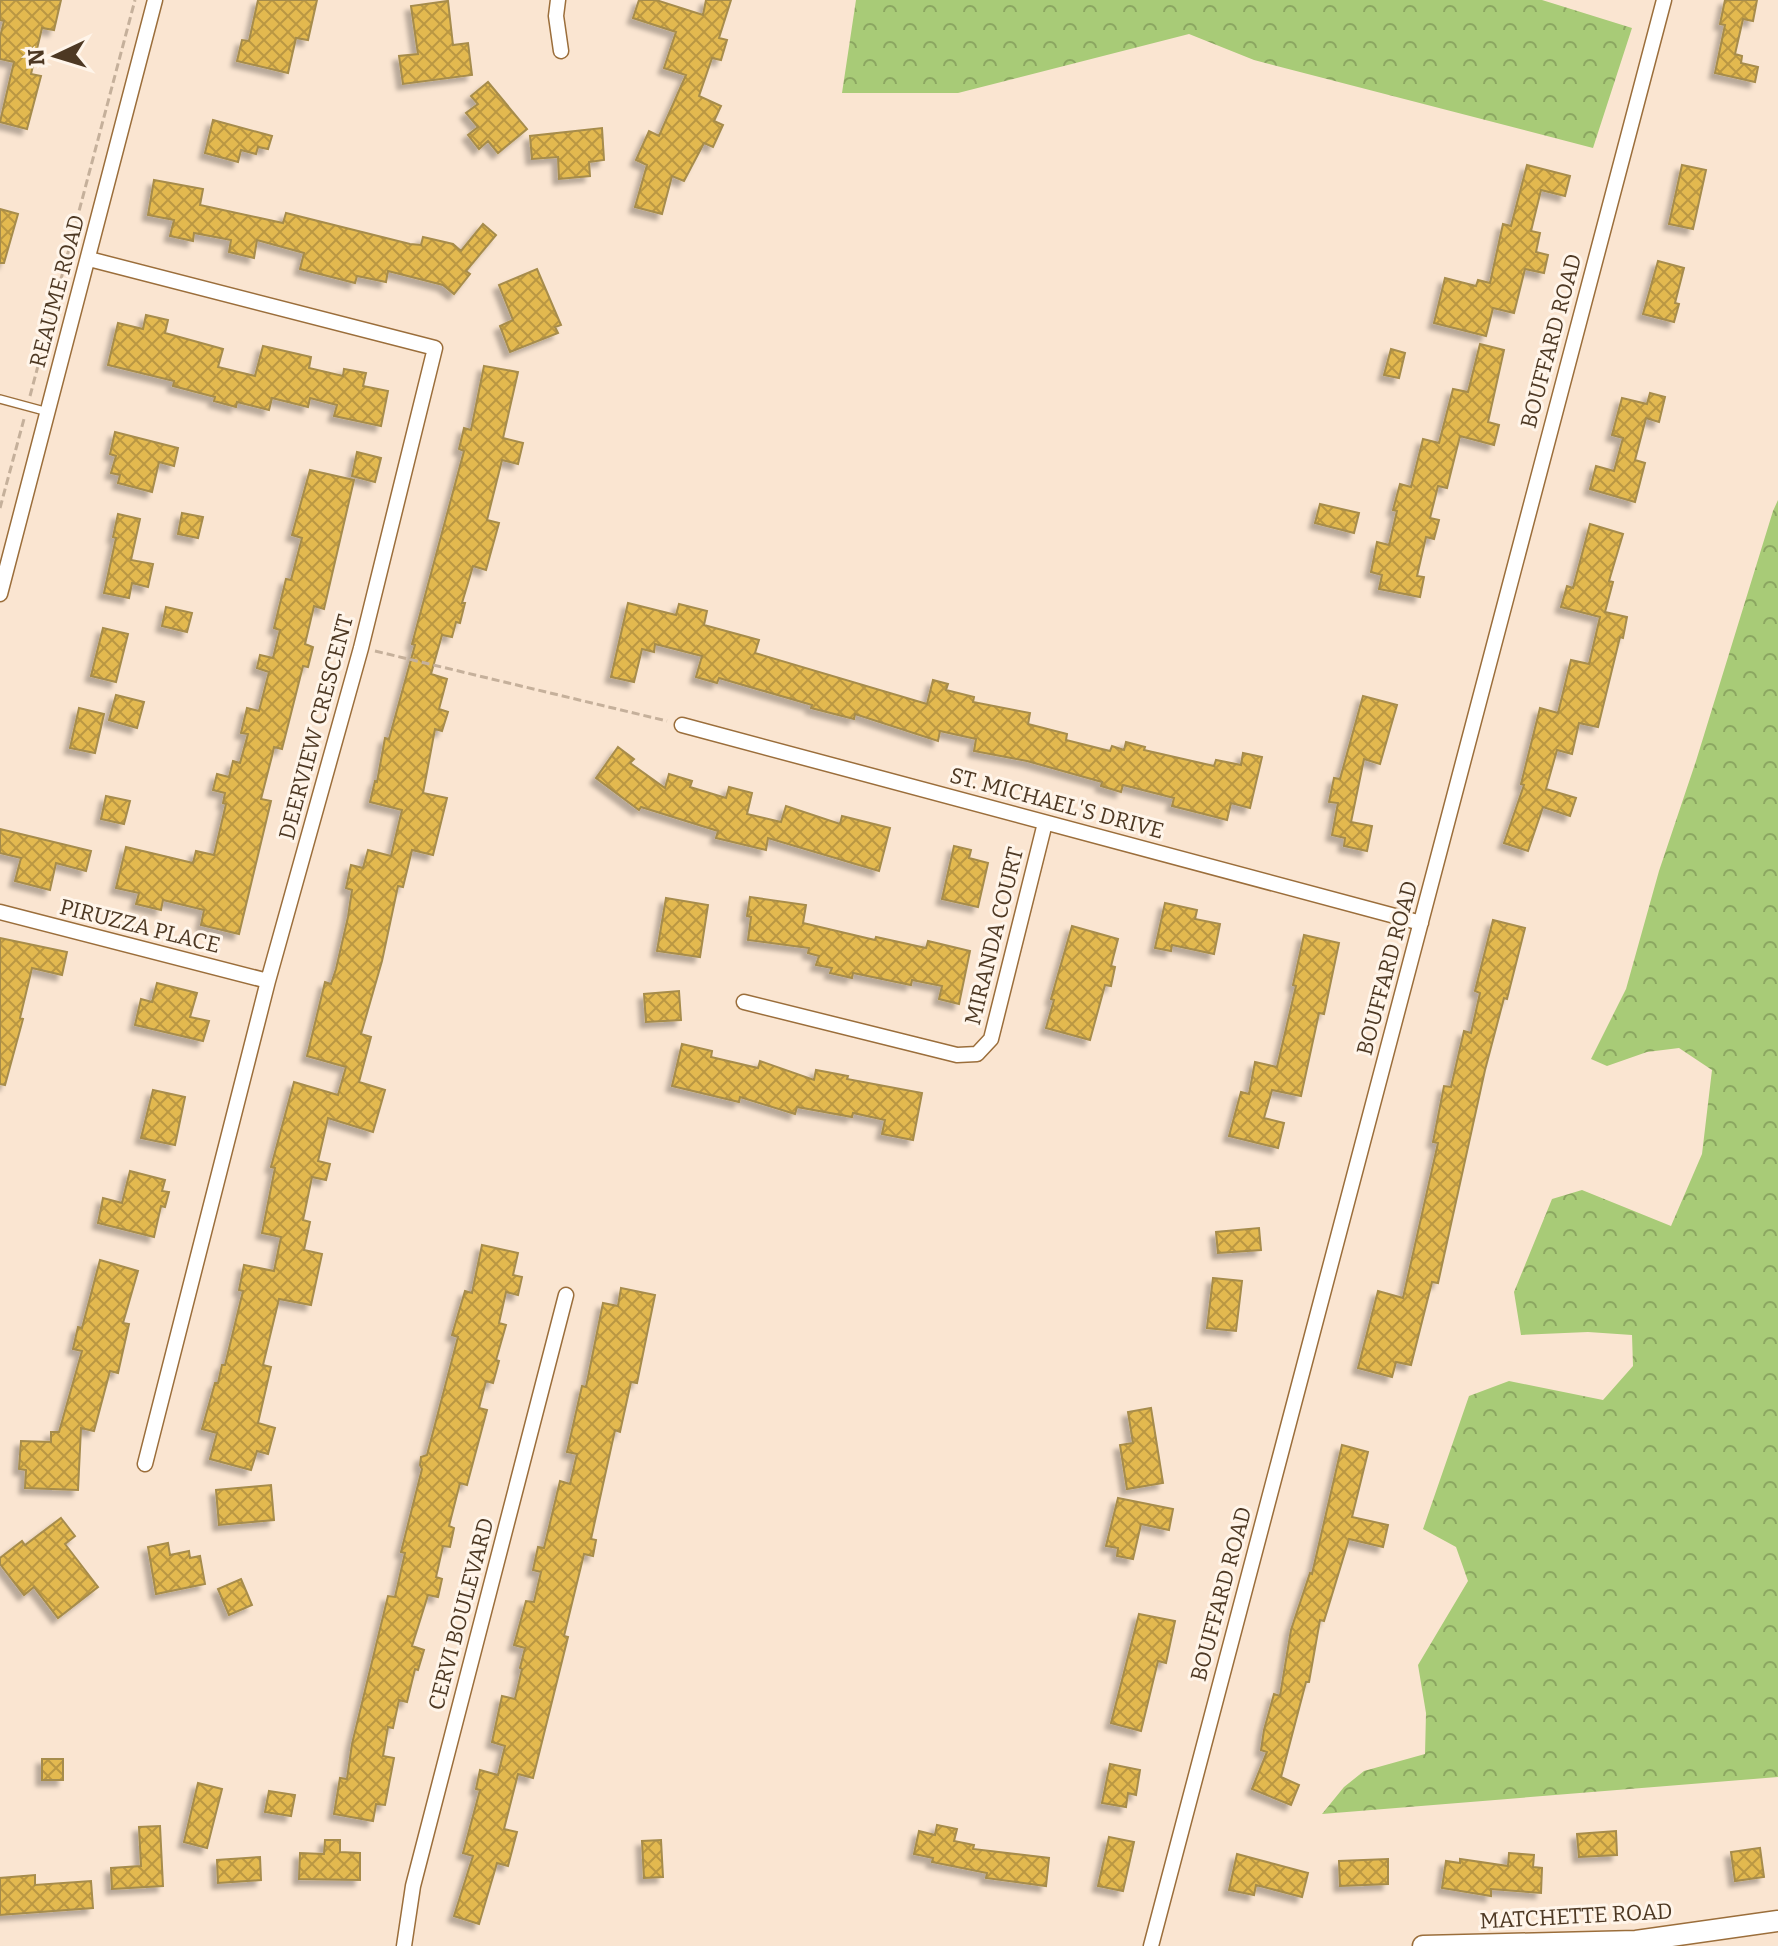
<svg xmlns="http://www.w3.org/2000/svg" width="1778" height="1946" viewBox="0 0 1778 1946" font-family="Bitter,serif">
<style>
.forest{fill:url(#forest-crowns)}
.building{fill:url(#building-cross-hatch);stroke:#a68c4c;stroke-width:2;filter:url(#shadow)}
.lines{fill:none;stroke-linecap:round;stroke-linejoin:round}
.lane-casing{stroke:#9b6e3b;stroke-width:10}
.street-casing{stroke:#9b6e3b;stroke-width:17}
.secondary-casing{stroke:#9b6e3b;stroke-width:23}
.path{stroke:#c5b09b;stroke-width:3;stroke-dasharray:8 4;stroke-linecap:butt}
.lane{stroke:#fff;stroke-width:7}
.street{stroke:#fff;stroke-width:14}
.secondary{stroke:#fff;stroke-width:20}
.labels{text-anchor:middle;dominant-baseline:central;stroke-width:6;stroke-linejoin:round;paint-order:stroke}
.street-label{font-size:22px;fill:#4d3823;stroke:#fff5ea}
</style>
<defs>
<pattern id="forest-crowns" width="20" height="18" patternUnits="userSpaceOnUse" patternTransform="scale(2)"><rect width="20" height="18" fill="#a8cb77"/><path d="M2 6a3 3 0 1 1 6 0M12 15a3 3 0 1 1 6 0" fill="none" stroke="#8ba661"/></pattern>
<pattern id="building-cross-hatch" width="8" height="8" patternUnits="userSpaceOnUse" patternTransform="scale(2)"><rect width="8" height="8" fill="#e3b950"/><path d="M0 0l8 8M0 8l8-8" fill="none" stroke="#ba9742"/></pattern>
<filter id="shadow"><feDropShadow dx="-5.5" dy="5.5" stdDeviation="2" flood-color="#0004"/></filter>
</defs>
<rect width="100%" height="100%" fill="#fae5d1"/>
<path class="forest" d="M856,0H1542L1632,28L1593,148L1254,60L1189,34L958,93H842Z
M1778,500V1777L1322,1814L1344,1787L1364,1771L1425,1754L1426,1713L1418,1665L1468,1581L1456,1547L1423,1529L1469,1396L1509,1381L1603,1400L1633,1366L1632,1335L1588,1332L1521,1335L1514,1292L1552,1199L1582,1190L1671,1226L1702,1154L1712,1070L1679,1048L1647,1052L1607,1066L1591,1059L1626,989L1659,871L1696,761L1773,511Z"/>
<path class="building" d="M0,0H61L54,30L42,28L31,74L41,76L27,129L0,122L14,62L0,59V37L4,21L0,20Z
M258,0H317L308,40L296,38L288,73L237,61L242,40L249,41Z
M639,0H656L703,15L706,0H731L719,38L727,40L721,60L712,58L699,96L721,106L714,121L723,125L713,147L704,143L684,181L672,176L662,214L635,207L647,165L636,160L649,131L659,136L686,75L664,68L676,32L633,18Z
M1725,0H1757L1753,21L1743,19L1735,54L1742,56L1741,63L1758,67L1755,82L1715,73L1725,25L1720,24Z
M448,1L453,45L468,43L472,75L403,84L399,56L418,54L411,6Z
M488,82L527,129L498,153L488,141L479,149L468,135L478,127L466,113L478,104L471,96Z
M213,120L272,136L268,149L258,147L256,154L241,150L238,162L205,153Z
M602,128L604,160L589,162L590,176L559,179L558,157L532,159L530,136Z
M1527,165L1570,176L1565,196L1541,190L1531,231L1540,233L1536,252L1548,255L1544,273L1525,269L1514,313L1493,308L1486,336L1434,323L1445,278L1476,286L1478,280L1490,283L1503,224L1511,226Z
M1682,165L1706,170L1693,229L1669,224Z
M154,180L203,189L200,205L283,223L286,213L410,244L421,245L423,237L453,244L461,251L483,224L496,235L466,271L470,274L454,294L443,285L388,271L386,282L357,276L355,283L300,269L304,253L257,240L254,258L229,252L231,240L194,233L193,241L170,236L174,220L148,215Z
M0,209L18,214L4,263H0Z
M1658,261L1684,268L1675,303L1679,304L1674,322L1643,314Z
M537,269L561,325L555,327L558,333L510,352L500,326L513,320L499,285Z
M146,315L168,320L165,333L223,349L218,367L255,376L263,346L311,357L309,368L343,376L344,369L366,373L363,386L388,391L381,426L334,416L337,405L310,398L308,407L272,398L269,410L237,402L236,407L214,401L215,397L173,386L174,381L108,365L118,323L143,329Z
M1480,344L1504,350L1488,422L1499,425L1494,445L1460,436L1447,488L1438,486L1430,518L1439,520L1434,539L1426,537L1417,576L1424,577L1420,597L1379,589L1382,575L1371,572L1377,542L1389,545L1397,511L1393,510L1400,484L1411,487L1423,439L1439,443L1453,389L1468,392Z
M1391,349L1405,353L1399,378L1384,375Z
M484,366L518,372L503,438L523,443L518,464L502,460L487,520L499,523L486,570L473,566L462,603H465L460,623L456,622L452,637L442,635L431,674L447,679L439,709L448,712L442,731L435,729L423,793L447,798L433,855L412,850L403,887L398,886L382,961L361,1034L371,1037L359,1082L385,1090L373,1132L328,1118L318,1161L330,1164L326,1180L312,1177L303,1220L310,1222L304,1250L322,1254L311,1305L279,1299L263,1365L271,1367L258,1423L275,1428L268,1454L257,1451L251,1470L210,1459L217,1433L202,1429L215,1383H218L222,1365H225L243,1291L239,1290L244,1265L274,1271L281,1237L262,1233L275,1168L271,1167L294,1082L338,1095L346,1067L307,1056L325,982L331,984L336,969L348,917L352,890L346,888L351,865L363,868L368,850L391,856L402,810L370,802L375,781L377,782L385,738L389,739L415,645L412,644L464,451L459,449L464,428L471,430Z
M1650,393L1665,397L1659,422L1646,418L1635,460L1645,463L1635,502L1590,489L1596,466L1614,471L1623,438L1612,435L1622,398L1647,404Z
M115,432L178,448L174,466L159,462L152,492L118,483L120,475L111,473L116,456L110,454Z
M357,452L381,458L375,482L352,476Z
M310,470L354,480L324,609L314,606L305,644L313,647L308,667L303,666L282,749L274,747L272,756L261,799L271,801L239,934L201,925L204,910L163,900L161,910L136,904L139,893L116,888L126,847L193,863L196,851L214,855L226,804L223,803L225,793L213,790L217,774L229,777L233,761L240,763L248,734L241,733L247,708L259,711L269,672L257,668L260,655L273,658L280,630L274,628L286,579L291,580L302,538L292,535Z
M1320,504L1359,513L1354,533L1315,523Z
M182,513L203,517L198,538L178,534Z
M118,514L140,519L131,560L153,564L148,587L132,583L129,598L104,593L116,538L113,537Z
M1590,524L1623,534L1609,581L1613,582L1605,612L1627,617L1623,638L1620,637L1598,727L1579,723L1572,754L1557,750L1546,789L1576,798L1570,816L1543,807L1528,851L1504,843L1524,785L1521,784L1540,708L1558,713L1571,660L1589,664L1600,617L1561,607L1567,586L1573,588Z
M628,603L676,615L679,604L707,611L704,625L759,640L755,653L927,704L933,680L948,684L946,690L974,697L973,702L1030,713L1028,724L1067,734L1066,740L1110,751L1112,746L1124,750L1126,742L1145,747L1144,750L1214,766L1216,760L1241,765L1243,753L1262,757L1250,808L1231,803L1227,820L1204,814L1172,806L1174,798L1123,785L1121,792L1101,786L1102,782L1027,761L974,751L976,739L940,731L938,741L855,714L854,719L811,708L812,705L719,678L717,683L696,677L702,656L655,644L654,652L642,649L634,682L611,677Z
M166,607L192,613L187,632L162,626Z
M103,628L128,634L116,682L91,676Z
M116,695L144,702L137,728L109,720Z
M1363,696L1397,705L1380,764L1364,759L1351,822L1372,826L1367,851L1344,846L1345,838L1332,835L1338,803L1329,802L1334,778L1340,779Z
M79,708L104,714L95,753L70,748Z
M618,747L634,759L630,763L665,788L669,774L692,781L690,787L726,798L729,787L752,793L747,814L781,822L786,806L840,824L842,816L890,828L879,871L768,838L766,850L716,838L718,831L641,807L639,810L596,778Z
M106,796L130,801L124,824L101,819Z
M0,829L91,851L86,871L56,863L50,890L15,881L21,858L0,853Z
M954,846L971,850L969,858L988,863L978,907L942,899Z
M750,897L806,905L803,923L875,940L876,937L926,948L928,941L970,951L959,1004L939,999L942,986L912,980L911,985L853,973L852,978L830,973L832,968L816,965L819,956L808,953L809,948L748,940L751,917L747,916Z
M666,898L708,905L700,957L657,951Z
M1165,903L1197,910L1195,919L1220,924L1214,954L1172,945L1171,951L1155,948Z
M1493,920L1525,928L1507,999L1504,998L1485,1070L1438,1283L1432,1282L1411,1365L1396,1362L1392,1377L1358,1368L1378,1291L1403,1298L1438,1143L1433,1142L1444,1086L1451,1087L1464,1031L1471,1033L1480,993L1475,991Z
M1072,926L1118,939L1111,966L1115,967L1111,986L1105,985L1090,1040L1046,1028L1054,1000L1051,999Z
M1304,935L1339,943L1324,1014L1319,1013L1301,1096L1272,1090L1264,1118L1284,1123L1278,1148L1229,1136L1241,1092L1249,1094L1255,1062L1277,1067L1296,986L1293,985Z
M0,938L67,952L62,975L32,968L20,1018L23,1019L5,1085L0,1084Z
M157,983L197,993L190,1017L209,1021L203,1041L135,1025L141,999L152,1002Z
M679,991L681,1020L646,1022L644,994Z
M682,1044L712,1051L711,1057L758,1068L760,1061L814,1080L816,1070L848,1076L847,1079L922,1093L913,1140L882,1134L885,1120L853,1113L852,1117L797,1107L795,1114L740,1097L739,1102L672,1086Z
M153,1090L185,1097L175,1145L141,1138Z
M130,1171L165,1180L162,1191L169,1192L165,1207L161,1206L154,1237L98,1223L103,1198L122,1203Z
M1259,1228L1261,1250L1218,1253L1216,1232Z
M482,1245L518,1253L513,1275L522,1277L518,1295L506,1292L499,1323L506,1325L496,1360L499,1361L493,1383L486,1381L479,1408L487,1410L467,1485L460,1483L449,1526L454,1528L450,1547L443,1546L436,1577L442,1579L438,1597L428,1595L412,1646L424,1650L418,1670L415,1669L407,1702L399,1700L393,1728L388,1727L383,1756L394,1758L385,1805L376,1804L373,1821L334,1814L340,1778L347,1779L352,1744L388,1596L395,1597L405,1553L401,1552L422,1469L420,1465L421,1457L427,1455L458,1337L452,1335L465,1291L472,1293Z
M100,1260L138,1271L123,1323L129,1324L118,1373L110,1371L94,1431L81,1428L78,1490L25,1488L26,1470L19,1469L21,1441L51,1442V1432H59L82,1351L73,1349L78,1327L82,1328Z
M1213,1278L1242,1281L1236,1331L1207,1328Z
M621,1288L655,1295L637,1383L631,1382L620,1432L615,1430L591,1539L596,1540L593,1556L584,1554L564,1636L568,1637L533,1778L518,1774L504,1829L517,1832L508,1866L497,1863L479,1924L454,1916L473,1856L463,1853L480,1790L476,1789L480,1770L498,1775L505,1746L492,1742L502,1696L515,1699L522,1669L520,1668L525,1648L514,1645L526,1601L534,1602L541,1572L533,1570L538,1547L544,1548L560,1481L570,1484L577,1454L567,1452L582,1386L586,1387L603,1303L618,1306Z
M1151,1408L1163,1483L1127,1489L1120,1445L1133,1443L1128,1412Z
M1342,1445L1368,1452L1352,1517L1388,1525L1383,1547L1349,1539L1324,1621L1320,1620L1309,1682H1306L1281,1777L1299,1785L1291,1805L1252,1789L1267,1752L1261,1750L1264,1730L1274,1694L1280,1696L1291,1630L1310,1573L1312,1574Z
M271,1485L274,1520L219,1525L216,1490Z
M1118,1498L1173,1509L1169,1530L1141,1524L1133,1559L1117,1556L1118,1548L1106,1546Z
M61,1518L75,1536L65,1544L98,1587L58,1618L34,1587L24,1595L0,1564V1558L22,1541L25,1545Z
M168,1543L170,1555L189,1551L190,1558L200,1556L205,1584L156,1594L148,1547Z
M241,1579L252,1605L229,1615L218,1589Z
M1139,1614L1175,1621L1166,1663L1158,1661L1141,1731L1111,1723Z
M42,1759H63V1780H42Z
M1110,1764L1140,1770L1136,1795L1128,1793L1126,1807L1102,1803Z
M198,1783L222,1789L207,1848L184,1842Z
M269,1791L295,1795L291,1816L265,1812Z
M937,1825L957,1829L954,1841L974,1845L973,1849L1049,1858L1046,1886L986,1878L987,1873L932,1862L933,1858L914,1854L919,1831L935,1835Z
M160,1826L163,1886L112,1889L111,1868L141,1866L139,1827Z
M1616,1831L1617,1855L1579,1857L1577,1834Z
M1109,1837L1134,1842L1123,1891L1098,1886Z
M325,1840H340V1852L360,1853V1880L299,1879L300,1853L324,1854Z
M661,1840L663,1877L644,1878L642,1841Z
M1760,1848L1764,1877L1735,1881L1731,1852Z
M1509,1853L1534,1855L1533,1867L1542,1868L1541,1893L1491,1889V1896L1442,1888L1446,1861L1460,1863V1859L1508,1866Z
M1237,1854L1308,1873L1302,1897L1256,1885L1254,1895L1229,1890Z
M260,1857L261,1880L218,1883L217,1860Z
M1388,1859V1884L1340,1886L1339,1861Z
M35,1875V1885L91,1881L93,1908L0,1915V1878Z"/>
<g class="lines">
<g class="lane-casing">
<path id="lane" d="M0,399L48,412"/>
</g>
<g class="street-casing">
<path id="street" d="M558,0L556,16L561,51
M89,259L435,348L361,648L268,981L145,1464
M0,594L155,0
M682,725L1421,923
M0,912L268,981
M744,1002L957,1055L977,1054L991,1039L1045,823
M404,1946L413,1886L566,1295
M1151,1946L1664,0"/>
</g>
<g class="secondary-casing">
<path id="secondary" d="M1423,1946L1636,1941L1778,1921"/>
</g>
<path class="path" d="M30,396L135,0
M0,508L24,419
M375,651L667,721"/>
<use href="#lane" class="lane"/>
<use href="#street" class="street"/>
<use href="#secondary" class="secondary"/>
</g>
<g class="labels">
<g class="street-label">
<text transform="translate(57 291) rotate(-75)">REAUME ROAD</text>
<text transform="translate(1551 341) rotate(-75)">BOUFFARD ROAD</text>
<text transform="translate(316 727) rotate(-75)">DEERVIEW CRESCENT</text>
<text transform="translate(1057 803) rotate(15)">ST. MICHAEL'S DRIVE</text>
<text transform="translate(140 926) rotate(14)">PIRUZZA PLACE</text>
<text transform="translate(994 936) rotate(-76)">MIRANDA COURT</text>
<text transform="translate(1387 968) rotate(-75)">BOUFFARD ROAD</text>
<text transform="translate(1221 1594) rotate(-75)">BOUFFARD ROAD</text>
<text transform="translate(461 1614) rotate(-75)">CERVI BOULEVARD</text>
<text transform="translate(1576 1916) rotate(-3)">MATCHETTE ROAD</text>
</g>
</g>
<g transform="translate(56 56) rotate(266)" stroke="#fff5ea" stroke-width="6" paint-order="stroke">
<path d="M0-6L14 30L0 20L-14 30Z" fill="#4d3823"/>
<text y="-12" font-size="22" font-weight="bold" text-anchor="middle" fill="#4d3823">N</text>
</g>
</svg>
